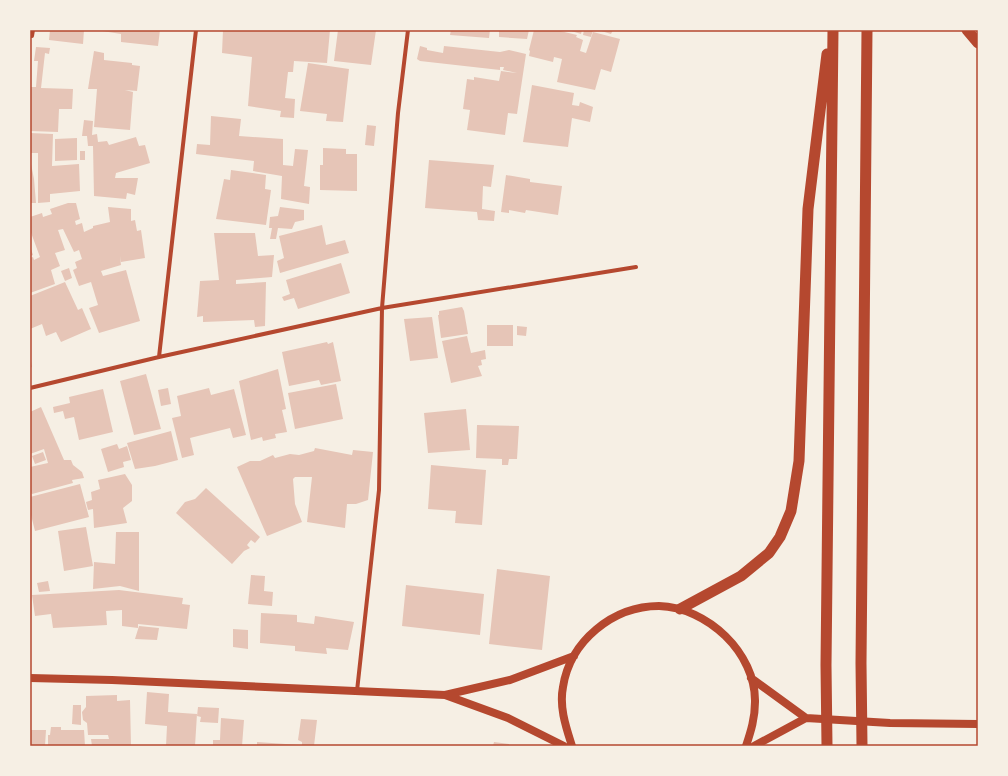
<svg xmlns="http://www.w3.org/2000/svg" width="1008" height="776" viewBox="0 0 1008 776" font-family="'Source Serif 4',serif">
<style>
.building{fill:#e6c5b7}
.lines{fill:none;stroke-linecap:round;stroke-linejoin:round}
.minor{stroke:#b5482f;stroke-width:4}
.secondary{stroke:#b5482f;stroke-width:8}
.trunk{stroke:#b5482f;stroke-width:11}
.neatline{fill:none;stroke:#b5482f;stroke-width:1.5}
</style>
<rect width="100%" height="100%" fill="#f6efe4"/>
<path class="building" d="M50,30H84L83,44L49,40Z
M96,30H160L158,46L121,42V34Z
M223,30H330L327,63L294,61L293,72H288L285,98L295,99L294,118L280,117L281,111L248,106L252,57L222,53Z
M338,30H376L371,65L334,61Z
M451,30H490L489,38L450,35Z
M499,30H529L527,39L499,37Z
M534,30H556L577,35L576,37L583,40L580,51L586,53L593,32L620,39L611,72L601,69L595,90L557,82L562,59L554,57L553,62L529,56L530,51L529,50Z
M568,30H582L581,34Z
M584,30H593L591,37L583,35Z
M598,30H613L611,34Z
M420,46L427,48V50L443,53L444,46L500,52L509,50L526,54L517,114L508,113L505,135L467,130L470,110L463,109L467,79L474,80V77L499,81L501,71L517,73L503,70L504,67H500V70L420,61L417,59Z
M36,47L50,48L49,54L45,53L41,88L73,89L72,109H59L58,132L30,131V87H36L38,61H34Z
M94,51L104,53V60L132,63V65L140,66L137,91L125,90L133,92L130,130L94,127L97,89H88Z
M308,63L349,69L343,122L326,121L327,114L300,111Z
M532,85L574,93L572,105L579,106L580,102L593,107L590,122L572,118L568,147L523,142Z
M211,116L241,119L239,136L283,139V165L293,166L295,149L308,150L304,186L310,187L309,204L281,199L282,176L253,171L254,161L196,154L197,144L210,145Z
M84,120L93,121L92,135L97,134L98,142L107,141L109,145L136,137L139,146L145,145L150,163L116,173L115,178H138L135,195L127,193L126,199L94,196L93,146H88L87,136H82Z
M367,125L376,126L374,146L365,145Z
M30,133L53,134L52,166L79,164L80,191L50,194V202L38,203V153H30Z
M77,138V160L55,161V139Z
M323,148L346,149V154H357V191L320,190V165H323Z
M80,151H85V160H80Z
M30,159L34,179L36,203H30Z
M429,160L494,165L491,187L483,186L482,209L495,211L494,221L478,220L477,212L425,208Z
M231,170L266,175L265,189L271,190L266,225L216,219L224,179L230,180Z
M506,175L530,179V182L562,186L558,215L526,210L525,213L509,210V213L501,212Z
M68,203H76L80,219L75,221L76,225L82,223L84,232L93,228V226L110,222L108,207L131,209V221L135,220L137,231L141,230L145,258L121,262L120,256L121,265L101,271L103,276L126,270L140,321L99,333L89,308L98,305L91,282L79,286L73,270L77,268L75,262L82,259L79,250L74,252L63,229L58,230L65,250L55,253L60,266L51,270L55,284L30,293V258L33,257L34,260L40,257L30,230V217L42,213L43,217L52,214L50,209Z
M280,207L304,210V220L295,222L292,229L278,228L276,239H270L272,228H269L270,217L278,216Z
M322,225L326,245L345,240L349,253L280,273L277,261L284,258L279,236Z
M214,233H255L258,256L274,255L272,277L236,280V284L266,282L265,326L255,327L254,320L203,322V316L197,317L200,281L219,280Z
M30,246L33,255L30,256Z
M341,263L350,293L298,309L294,298L284,301L282,297L290,294L286,280Z
M69,268L72,278L65,281L61,271Z
M65,282L78,310L82,308L91,329L61,342L56,332L46,336L42,324L30,329V296Z
M462,307L464,311L468,334L441,338L438,315H439V311Z
M432,317L438,358L410,361L404,319Z
M487,325H513V346H487Z
M517,326L527,327L526,336L517,335Z
M467,336L471,353L485,350L486,359L481,360L482,365L478,366L482,376L451,383L442,341Z
M327,342L328,344L333,342L341,381L321,385L319,380L289,386L282,352Z
M30,356L32,367L30,368Z
M278,369L286,409L282,410L287,432L275,434L276,438L263,441L262,437L251,440L239,381Z
M146,374L161,429L134,435L120,381Z
M336,384L343,419L295,429L288,393Z
M168,388L171,404L161,406L158,390Z
M209,388L211,395L234,389L246,435L233,438L230,428L190,438L194,455L182,458L172,418L181,416L177,396Z
M103,389L113,432L79,440L74,417L65,419L63,411L54,413L53,407L70,403L69,397Z
M41,407L64,460H71L73,465L82,472L84,478L72,480L73,483L32,494L30,492V467L48,463L44,449L30,454V412Z
M466,409L470,450L428,453L424,413Z
M477,425L519,426L517,459H509L508,465H502V459L476,458Z
M171,431L178,460L155,466L135,469L127,443Z
M117,444L119,449L127,446L131,460L123,462L124,467L108,472L101,449Z
M315,448L352,455L353,450L373,452L368,500L356,504H347L345,528L307,522L312,477H295L293,479L295,504L302,522L267,536L237,467L250,461H260L273,455L275,458L290,454L299,455L314,451Z
M43,452L46,460L35,464L32,456Z
M431,465L486,470L482,525L455,523L456,511L428,509Z
M125,474L132,485V501L123,508L127,523L94,528L93,509L88,510L86,502L92,500L91,492L100,489L98,480Z
M80,484L89,517L35,531L30,511V497Z
M206,488L260,537L255,543L251,540L247,545L250,548L244,551L232,564L176,513L185,502L195,499Z
M86,527L93,566L64,571L58,531Z
M116,532H139V591L120,586L93,589L94,562L115,564Z
M497,569L550,576L542,650L489,644Z
M251,575L265,576L264,591L273,592L272,606L248,604Z
M48,581L50,591L39,592L37,583Z
M406,585L484,594L480,635L402,626Z
M119,590L183,598L182,604L190,605L187,629L138,624V628L122,626V610L106,611L107,625L53,628L51,614L35,616L32,595Z
M261,613L297,615V622L314,624L315,616L354,622L348,650L326,648L327,654L295,651V646L260,643Z
M139,626L159,628L157,640L135,639Z
M233,629L248,630V649L233,647Z
M147,692L169,694L168,712L197,714L195,746H166L167,726L145,724Z
M117,695V701L130,700L131,746H92L91,739H109L108,735H88L87,723L83,720L82,712L86,707V696Z
M73,705H81V725L72,724Z
M198,707L219,708L218,723L200,722L201,717L197,716Z
M221,718L244,720L242,746H213V740H220Z
M301,719L317,720L314,746H302V742L298,740Z
M51,727H61V730H84L85,746H48V735H50Z
M30,730H46L45,746H30Z
M257,742L300,745V746H257Z
M494,742L509,744V746H493Z"/>
<g class="lines">
<path class="minor" d="M32,36L33,30
M159,357L196,30
M30,388L159,357L382,308L636,267
M357,691L379,490L382,308L398,113L408,30"/>
<path class="secondary" d="M30,678L112,680L445,695L510,680L574,656
M751,678L806,718
M445,695L508,718L564,746
M572,746C566,727 559,707 563,687C570,641 613,606 659,606C707,607 756,653 755,702C755,718 751,731 746,746
M754,746L806,718L890,723L978,724"/>
<path class="trunk" d="M967,30L978,43
M680,609L741,576L769,553L780,537L791,511L799,461L808,209L827,54
M827,746L826,665L833,30
M862,746L861,663L867,30"/>
</g>
<rect width="1008" height="776" fill="none" stroke="#f6efe4" stroke-width="62"/>
<rect x="31" y="31" width="946" height="714" class="neatline"/>
</svg>
